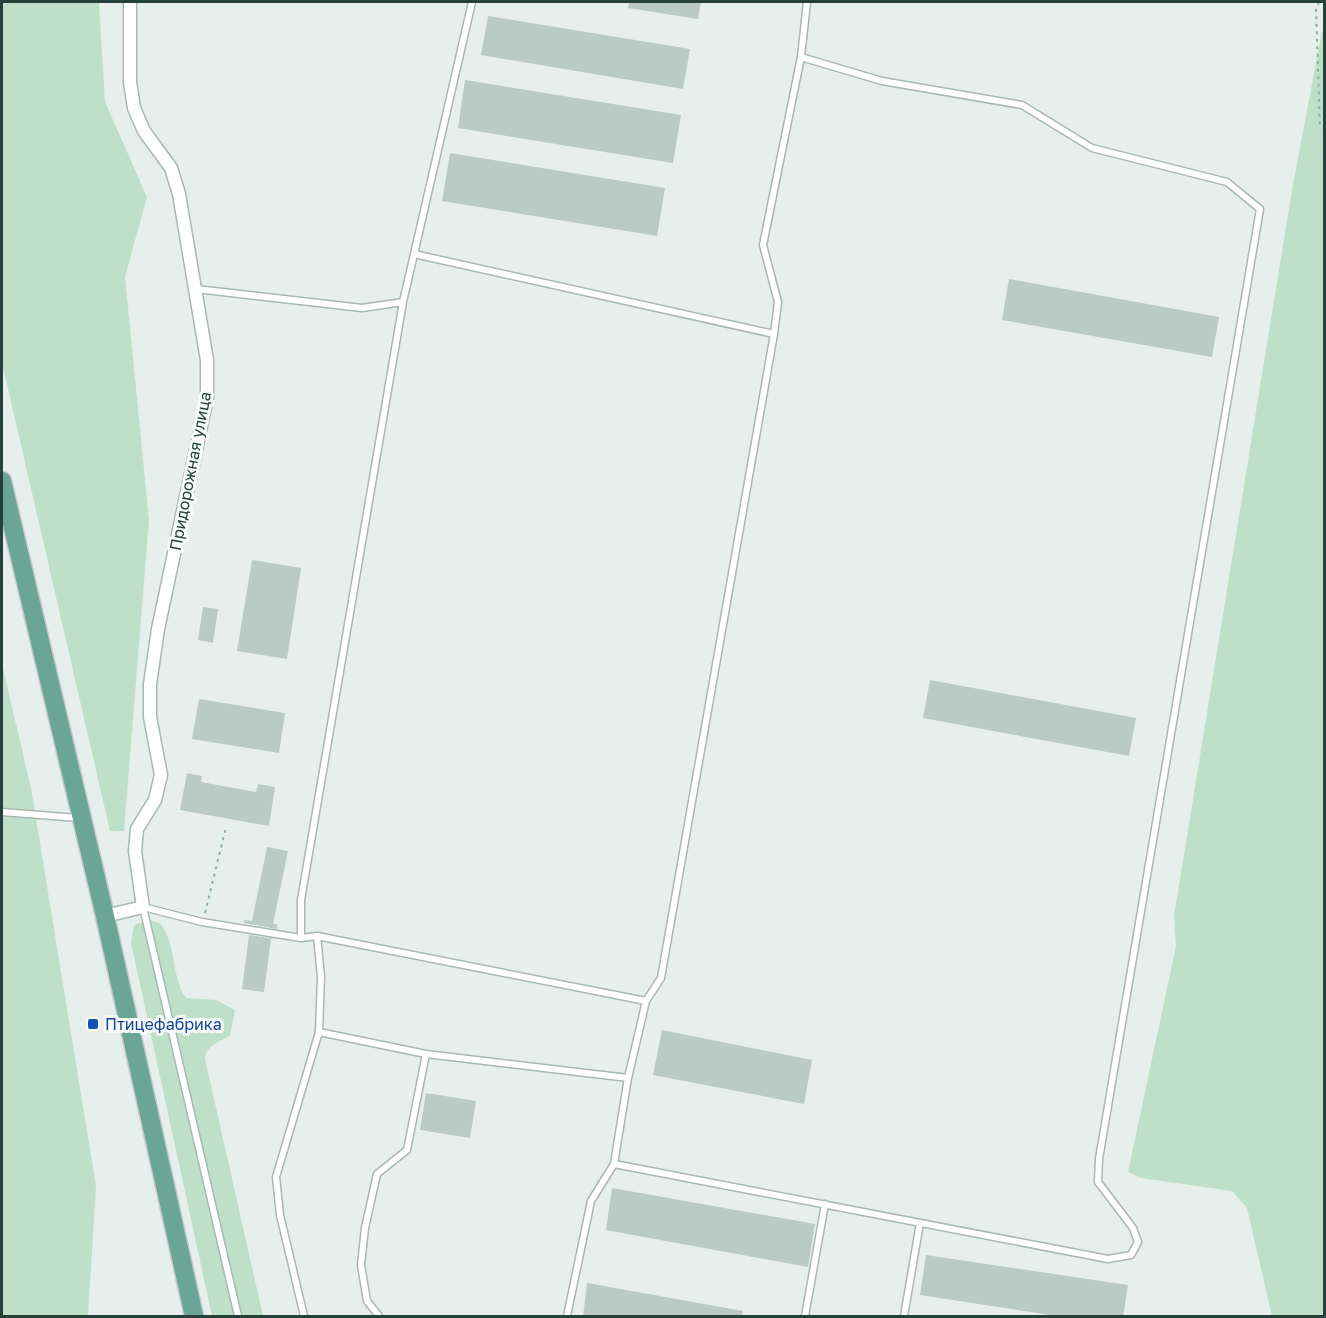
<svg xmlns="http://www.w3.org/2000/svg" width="1326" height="1318" viewBox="0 0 1326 1318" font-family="'Golos Text',sans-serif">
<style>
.green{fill:#bfe0c8}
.building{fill:#bbcac4}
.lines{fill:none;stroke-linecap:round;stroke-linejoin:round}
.service-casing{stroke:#a8b8b2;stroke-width:9}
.minor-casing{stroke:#a8b8b2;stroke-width:15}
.primary-casing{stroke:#c2cac8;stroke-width:21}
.path{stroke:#86b3a5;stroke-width:2;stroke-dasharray:3 4.5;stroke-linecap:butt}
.service{stroke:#fff;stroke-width:6}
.minor{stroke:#fff;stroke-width:12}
.primary{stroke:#6aa596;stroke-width:18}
.transit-dot{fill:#1a4fb4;stroke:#f7fbf9;stroke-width:2}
.labels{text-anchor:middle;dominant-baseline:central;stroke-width:6;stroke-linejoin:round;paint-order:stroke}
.street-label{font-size:16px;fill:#24423a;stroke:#f7fbf9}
.transit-label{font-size:16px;fill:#164399;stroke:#f7fbf9;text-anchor:start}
</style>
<rect width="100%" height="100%" fill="#e6efeb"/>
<path class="green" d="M2,2H99L105,102L147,197L125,277L149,520L124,831H110L2,363Z
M1322,31L1324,32V1316H1272L1247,1208L1232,1191L1141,1178L1128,1172L1176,946L1174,916L1292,190Z
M2,664L31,788L96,1186L88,1316H2Z
M149,920L160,923C177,945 171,977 186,998L216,1000L235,1010L230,1036C218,1042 207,1045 205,1059L263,1316H212L131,943L134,925Z"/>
<path class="building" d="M629,2H701L698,19L628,8Z
M488,16L690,49L683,89L481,55Z
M465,80L681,115L673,163L458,128Z
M450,153L665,188L657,236L442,201Z
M1009,279L1219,317L1212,357L1002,320Z
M252,560L301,568L287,659L237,651Z
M203,607L218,609L213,643L198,640Z
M930,680L1136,718L1129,756L923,718Z
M199,699L285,713L279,753L192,739Z
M187,773L202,776L201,782L256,792L258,784L275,787L269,826L180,810Z
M267,847L288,851L273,924H277V929L244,923V920L252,921Z
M249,935L275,939H271L264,992L242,989Z
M662,1030L812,1060L804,1104L653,1075Z
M426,1093L476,1101L470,1138L420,1130Z
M612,1188L815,1224L808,1267L606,1230Z
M926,1255L1128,1285L1123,1317H1063L920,1295Z
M587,1283L743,1311L742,1317H583Z"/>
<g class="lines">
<g class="service-casing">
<path id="service" d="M414,254L774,334
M196,289L362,308L403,302
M2,812L78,818
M301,938V900L403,302L472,2
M319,1032L426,1054L628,1078
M614,1164L1108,1259L1131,1255L1138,1242L1133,1228L1098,1182L1099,1159L1260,209L1227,182L1092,148L1022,105L882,81L801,57
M238,1316L143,907L202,922L301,938L317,936L646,1001
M304,1316L280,1215L276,1177L319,1032L321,977L317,936
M379,1316L367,1301L361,1265L365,1228L377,1174L407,1150L426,1054
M567,1316L591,1201L614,1164L628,1078L646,1001L661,978L774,334L778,302L763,245L801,57L807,2
M805,1316L825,1204
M904,1316L920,1223"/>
</g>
<g class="minor-casing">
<path id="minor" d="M105,916L143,907L135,851L137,829L155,800L161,775L150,717V684L158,629L207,398V360L179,194L171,168L144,131L134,108L130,82V2"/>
</g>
<g class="primary-casing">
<path id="primary" d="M2,481L105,916L194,1316"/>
</g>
<path class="path" d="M1319,2L1316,8L1320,129
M205,913L226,827"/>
<use href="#service" class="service"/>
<use href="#minor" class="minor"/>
<use href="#primary" class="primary"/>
</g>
<rect class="transit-dot" x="87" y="1018" width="12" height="12" rx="3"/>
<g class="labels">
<g class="street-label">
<text transform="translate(190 471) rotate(-79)">Придорожная улица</text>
</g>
<g class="transit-label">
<text x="105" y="1024">Птицефабрика</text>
</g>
</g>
<rect width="1326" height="1318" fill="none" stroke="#24423a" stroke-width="6"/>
</svg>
